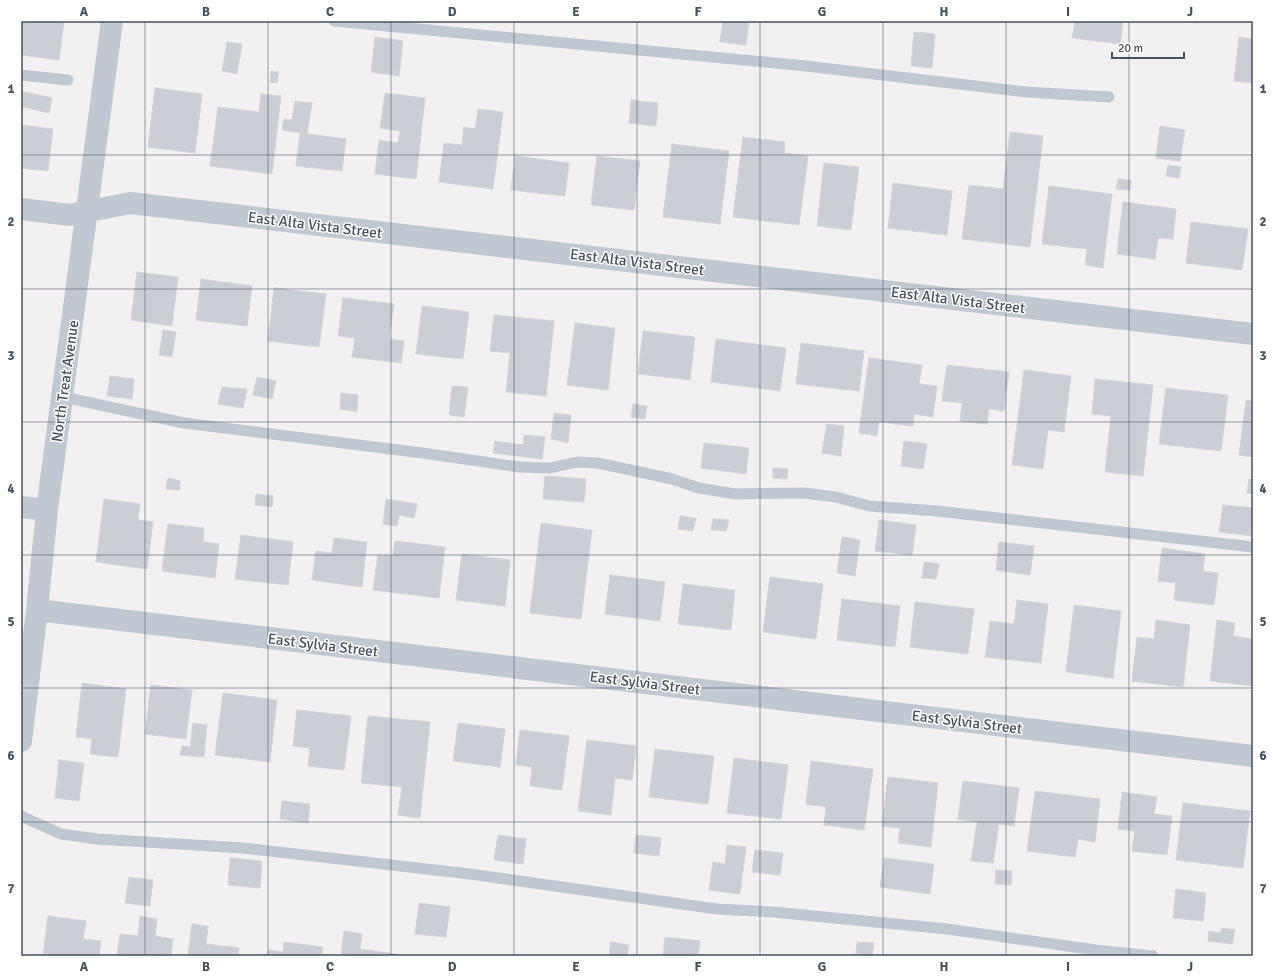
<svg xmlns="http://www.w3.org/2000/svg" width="1274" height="977" viewBox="0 0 1274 977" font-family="Signika,sans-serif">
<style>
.building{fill:#cbced4;stroke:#d3d5db}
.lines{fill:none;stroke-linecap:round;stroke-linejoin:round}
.service{stroke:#c0c9d2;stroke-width:11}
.minor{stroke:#c0c9d2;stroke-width:22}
.grid{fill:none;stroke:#46515e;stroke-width:1;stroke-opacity:0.55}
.labels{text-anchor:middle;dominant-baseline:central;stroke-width:3;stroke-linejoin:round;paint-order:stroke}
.street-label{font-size:15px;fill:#46515e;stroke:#fff}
.neatline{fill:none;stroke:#46515e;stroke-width:1.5}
.grid-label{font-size:13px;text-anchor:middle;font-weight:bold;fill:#46515e}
</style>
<rect width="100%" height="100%" fill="#f2f0f0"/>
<path class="building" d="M21,21H64L59,60L21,55Z
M723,21H749L746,45L720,42Z
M1075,21H1123L1120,44L1072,38Z
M1182,21H1199L1198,23Z
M914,32L935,34L932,68L911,66Z
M375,37L403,41L399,76L371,72Z
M1239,37L1253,39V83L1234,81Z
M227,42L242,44L237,74L222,71Z
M271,71L279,72L277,83L270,82Z
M155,88L202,94L195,153L148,147Z
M21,91L52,98L49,113L23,107L21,115Z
M385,93L425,98L416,179L375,174L379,140L398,143L400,131L380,128Z
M261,94L281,96L272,174L210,166L218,107L259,112Z
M631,100L658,103L656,126L629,123Z
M295,101L312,103L307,134L282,130L284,119L292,120Z
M478,109L503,112L493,189L439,182L444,143L462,145L464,127L475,129Z
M21,125L53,129L48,171L21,168Z
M1160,126L1185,130L1180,161L1156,158Z
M1010,132L1043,136L1030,247L962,239L969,185L1003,189Z
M300,133L346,139L342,171L296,166Z
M743,137L785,142L784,153L808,156L799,225L733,217Z
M672,144L729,151L720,224L663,217Z
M515,156L569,163L565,196L511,190Z
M597,156L640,161L634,210L591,205Z
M824,163L859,167L851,230L817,226Z
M1168,165L1181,167L1179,178L1166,176Z
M1118,179L1131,180L1130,190L1116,189Z
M893,183L952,191L947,235L888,228Z
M1049,186L1112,194L1103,268L1085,265L1087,249L1042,244Z
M1123,202L1176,209L1173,239L1158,238L1155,259L1117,254Z
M1191,222L1248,229L1242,270L1186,263Z
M137,272L178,277L172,326L131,320Z
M201,279L252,286L247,326L196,320Z
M274,288L326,294L319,347L268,341Z
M343,298L394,304L389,339L404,341L401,363L352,357L355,338L338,336Z
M422,306L469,312L463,359L416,354Z
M494,315L554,321L546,396L506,392L510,353L490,351Z
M575,323L615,328L608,390L567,385Z
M163,330L176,332L172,357L159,355Z
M643,331L695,337L690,380L638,374Z
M716,339L786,348L780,391L711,382Z
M801,343L864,351L859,391L796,384Z
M869,358L922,365L919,384L937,386L933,417L914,414L913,426L879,422L877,436L859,433Z
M947,365L1009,372L1004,411L989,409L987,424L960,421L962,403L942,401Z
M1024,370L1071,376L1064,432L1048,430L1043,469L1012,465Z
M110,376L134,379L132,399L107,396Z
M257,377L276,381L272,399L253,395Z
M1095,379L1153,385L1143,476L1105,472L1111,416L1092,414Z
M452,386L468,387L464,417L449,415Z
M222,387L247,389L243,408L218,404Z
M1166,388L1228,395L1221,451L1159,444Z
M341,393L358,395L357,412L340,409Z
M1246,400L1253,401V457L1239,455Z
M633,404L647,406L645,419L631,417Z
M554,413L571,415L568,443L551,439Z
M827,424L844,426L841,456L822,453Z
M524,435L545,437L542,459L493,453L495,441L523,445Z
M904,441L927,444L923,469L901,466Z
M704,443L749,448L746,474L701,468Z
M773,468L788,469L787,479L773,478Z
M545,476L586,479L584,502L543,499Z
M168,478L180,481V490L166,489Z
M1249,479L1253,480V494L1247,493Z
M256,494L273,496L272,507L255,505Z
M104,499L140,504L138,520L153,522L147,569L96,562Z
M386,499L417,504L414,518L399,515L397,526L383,524Z
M1223,505L1253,508V536L1219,532Z
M680,516L696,518L693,531L678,529Z
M713,519L729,520L726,531L711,530Z
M879,520L916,525L912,555L875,551Z
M541,523L592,530L581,619L530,613Z
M168,524L204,528L203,542L219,544L215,578L162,571Z
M241,535L293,542L288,585L235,579Z
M842,537L860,540L855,576L837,573Z
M334,538L367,542L362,587L312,580L316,551L332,553Z
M395,541L445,547L439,598L373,590L378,555L393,556Z
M999,542L1034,546L1030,575L996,570Z
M1162,548L1205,554L1203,571L1218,573L1214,605L1174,600L1176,583L1158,581Z
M462,554L510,560L505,606L456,600Z
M924,562L939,564L936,579L922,578Z
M610,575L665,582L660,621L605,614Z
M770,577L823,584L816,639L763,632Z
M683,584L735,590L731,630L678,624Z
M842,599L900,606L895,647L837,640Z
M1017,600L1048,604L1041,663L985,657L990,621L1014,624Z
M915,602L974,609L968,654L910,647Z
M1074,605L1121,611L1113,678L1066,672Z
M1156,620L1190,625L1183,687L1132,681L1137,637L1154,639Z
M1217,620L1235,623L1233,636L1252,639L1253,631V686L1210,681Z
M82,683L126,689L118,757L90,754L92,739L76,737Z
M151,685L192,690L186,739L145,734Z
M223,693L277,700L270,762L215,755Z
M297,710L351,716L344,770L308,766L310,748L293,746Z
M368,716L430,722L420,818L398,815L402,787L361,783Z
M193,723L207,725L204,757L180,755L182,746L190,747Z
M458,723L505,729L500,767L453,761Z
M520,730L569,736L562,790L530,786L532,767L516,765Z
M587,740L636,746L632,780L615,778L611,815L578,811Z
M655,749L714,756L708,804L649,797Z
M734,758L788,765L781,819L727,813Z
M59,760L84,763L79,801L55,798Z
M811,761L873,769L864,830L824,825L826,807L806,804Z
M888,777L938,783L931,847L898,843L900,828L882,826Z
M963,781L1019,788L1014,826L999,824L993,863L971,861L977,822L958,819Z
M1035,791L1100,799L1095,842L1078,839L1075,857L1027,851Z
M1122,792L1157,797L1154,814L1172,816L1167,855L1132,851L1135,831L1118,829Z
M282,801L310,804L308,823L280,819Z
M1183,803L1250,811L1243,868L1176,860Z
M498,835L526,839L523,864L494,860Z
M636,835L661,838L659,856L634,853Z
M727,845L746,847L740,894L709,890L713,862L725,864Z
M755,850L783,853L780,875L752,872Z
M230,858L262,861L260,888L228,885Z
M884,858L934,864L930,894L880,887Z
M996,870L1012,871L1011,885L995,884Z
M129,877L153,880L150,906L125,903Z
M1176,889L1206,893L1203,921L1173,918Z
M419,903L450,907L446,937L415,934Z
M48,916L86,921L83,939L101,941L99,956H43Z
M140,916L157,919L155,936L173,939L171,956H117L120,934L138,936Z
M192,924L208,926L206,944L239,948L238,956H188Z
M1222,928L1235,930L1232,944L1208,941L1209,931L1221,933Z
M344,931L362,934L360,949L397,954V956H341Z
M665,937L700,941L698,956H663Z
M284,942L323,947L322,956H267L268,950L283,952Z
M611,942L629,945L627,956H609Z
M857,942L874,943L872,956H856Z"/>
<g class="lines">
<path class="service" d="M334,21L806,66L1027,92L1109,97
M21,75L68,80
M63,397L184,423L430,454L519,467L550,468L577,462L598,463L672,479L699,488L735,494L804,493L836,497L869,506L937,511L1253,547
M21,816L61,834L97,839L243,848L470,874L717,909L773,912L947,929L1096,950L1153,956"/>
<path class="minor" d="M21,209L70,215L130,203L1253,334
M21,507L47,510
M37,610L1253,756
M21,741L37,610L47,510L112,21"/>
</g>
<path class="grid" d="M145,21V956M268,21V956M391,21V956M514,21V956M637,21V956M760,21V956M883,21V956M1006,21V956M1129,21V956M21,155H1253M21,289H1253M21,422H1253M21,555H1253M21,688H1253M21,822H1253"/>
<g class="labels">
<g class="street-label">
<text transform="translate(315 225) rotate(7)">East Alta Vista Street</text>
<text transform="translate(637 262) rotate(7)">East Alta Vista Street</text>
<text transform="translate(958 300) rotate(7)">East Alta Vista Street</text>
<text transform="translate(65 381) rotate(-82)">North Treat Avenue</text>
<text transform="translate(323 645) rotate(7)">East Sylvia Street</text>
<text transform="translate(645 683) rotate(7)">East Sylvia Street</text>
<text transform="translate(967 722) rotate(7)">East Sylvia Street</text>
</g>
</g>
<rect width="1274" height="977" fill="none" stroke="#ffffff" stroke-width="44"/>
<path d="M1112 52v6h72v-6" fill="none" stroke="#46515e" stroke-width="2"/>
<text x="1118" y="52" font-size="12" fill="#46515e" stroke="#ffffff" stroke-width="3" paint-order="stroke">20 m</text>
<rect x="22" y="22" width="1230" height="933" class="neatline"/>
<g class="grid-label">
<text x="84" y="16">A</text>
<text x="206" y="16">B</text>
<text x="330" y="16">C</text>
<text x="452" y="16">D</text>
<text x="576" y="16">E</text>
<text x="698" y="16">F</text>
<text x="822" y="16">G</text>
<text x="944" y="16">H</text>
<text x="1068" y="16">I</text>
<text x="1190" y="16">J</text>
<text x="11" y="93">1</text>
<text x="1263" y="93">1</text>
<text x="11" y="226">2</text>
<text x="1263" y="226">2</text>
<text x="11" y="360">3</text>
<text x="1263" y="360">3</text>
<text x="11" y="493">4</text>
<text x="1263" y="493">4</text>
<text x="11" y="626">5</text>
<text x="1263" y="626">5</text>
<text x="11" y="760">6</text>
<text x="1263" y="760">6</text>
<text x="11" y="893">7</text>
<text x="1263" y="893">7</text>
<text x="84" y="971">A</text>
<text x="206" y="971">B</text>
<text x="330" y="971">C</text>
<text x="452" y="971">D</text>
<text x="576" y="971">E</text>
<text x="698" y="971">F</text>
<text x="822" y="971">G</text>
<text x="944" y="971">H</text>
<text x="1068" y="971">I</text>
<text x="1190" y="971">J</text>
</g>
</svg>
